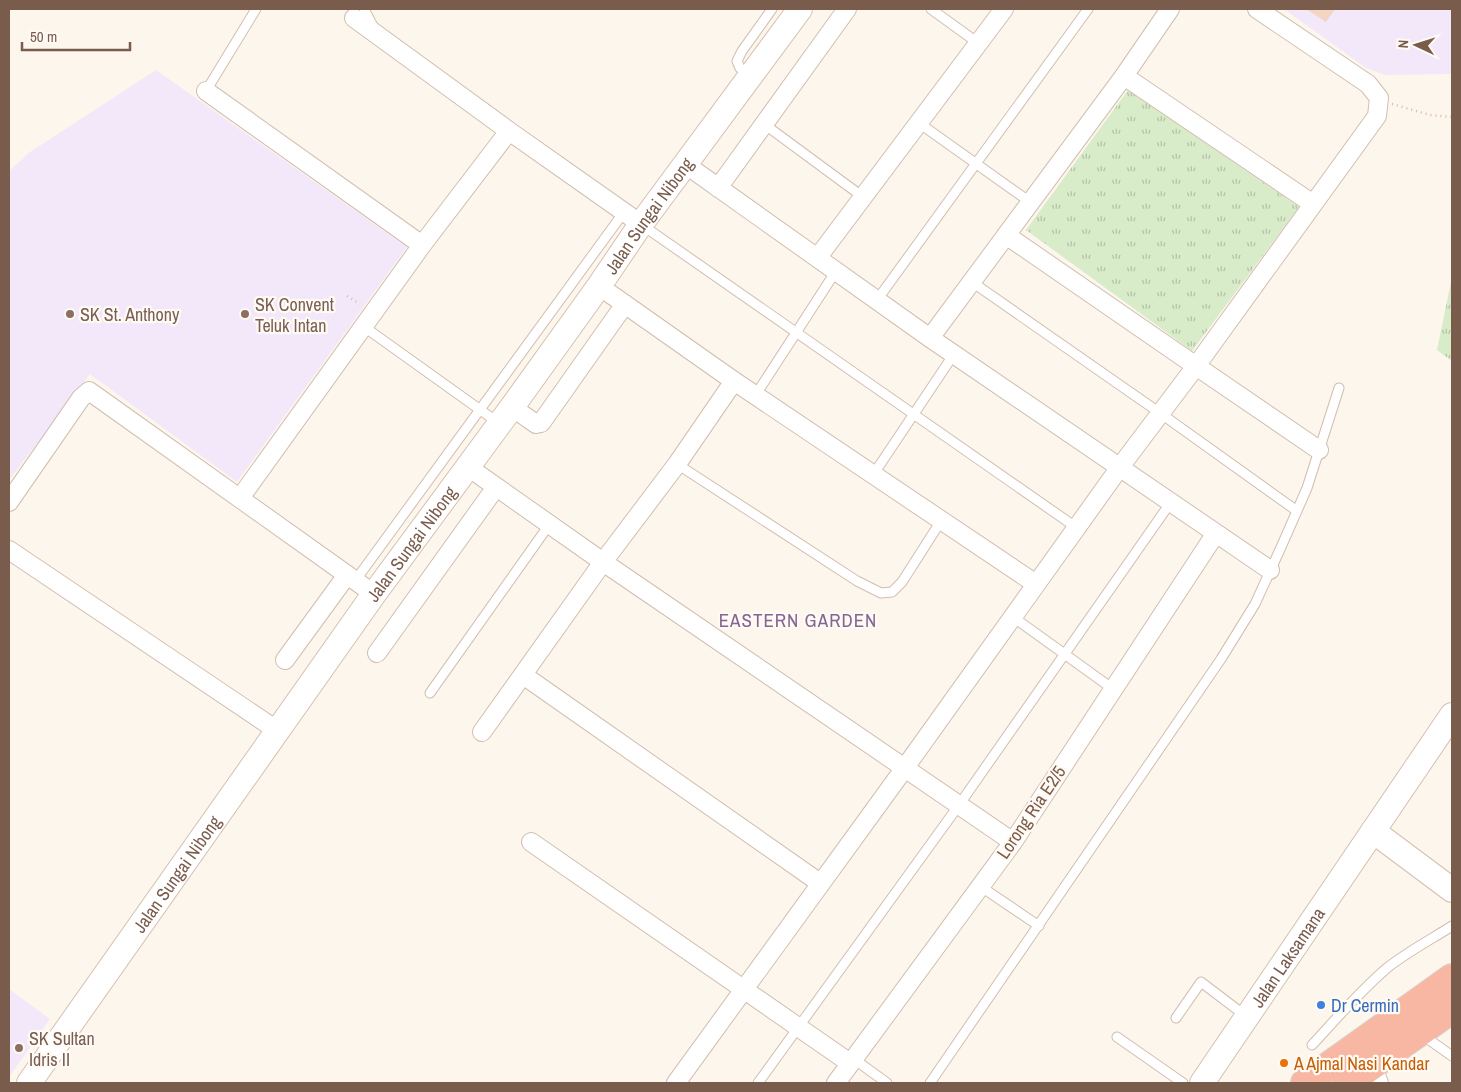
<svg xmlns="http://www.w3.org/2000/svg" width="1461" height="1092" viewBox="0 0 1461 1092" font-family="'Archivo Narrow',sans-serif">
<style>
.education{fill:#f3e8fa}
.park{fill:url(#park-tufts)}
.building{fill:#f3d5c3}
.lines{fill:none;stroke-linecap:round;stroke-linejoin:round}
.lane-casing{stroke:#d1beb0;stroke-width:11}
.street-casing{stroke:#d1beb0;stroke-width:20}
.secondary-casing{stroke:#d6c0b0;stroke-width:26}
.highway-casing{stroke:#dad1cd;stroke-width:30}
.path{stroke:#d9b8a5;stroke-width:2.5;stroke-dasharray:1 4;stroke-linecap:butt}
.lane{stroke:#fff;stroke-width:9}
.street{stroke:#fff;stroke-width:18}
.secondary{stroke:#fff;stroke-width:24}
.highway{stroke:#f7b7a3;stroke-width:28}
.education-dot{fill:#8d6e63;stroke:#fffaf3;stroke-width:2}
.shop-dot{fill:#3f7fe0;stroke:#fffaf3;stroke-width:2}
.food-dot{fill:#e8710a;stroke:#fffaf3;stroke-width:2}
.labels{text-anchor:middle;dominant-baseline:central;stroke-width:4.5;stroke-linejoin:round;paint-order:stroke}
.street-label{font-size:18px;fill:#7a5c4d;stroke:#fffaf3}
.education-label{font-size:18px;fill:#785e54;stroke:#fffaf3;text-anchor:start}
.shop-label{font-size:18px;fill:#366cbe;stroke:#fffaf3;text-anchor:start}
.food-label{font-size:18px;fill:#c56008;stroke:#fffaf3;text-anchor:start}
.neighbourhood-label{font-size:19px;letter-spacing:1px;fill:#846695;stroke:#fffaf3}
</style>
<defs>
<pattern id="park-tufts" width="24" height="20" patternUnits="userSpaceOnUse" patternTransform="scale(1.25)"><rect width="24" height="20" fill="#d8ecc9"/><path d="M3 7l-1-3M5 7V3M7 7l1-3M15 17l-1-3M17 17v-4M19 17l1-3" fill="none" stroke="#b4c2a5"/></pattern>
</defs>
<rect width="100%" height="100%" fill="#fdf6ec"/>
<path class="education" d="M1284,9H1452V74L1385,75L1366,68Z
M156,70L407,247L237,482L90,374L9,480V171L30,152Z
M9,989L50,1019L9,1077Z"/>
<path class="park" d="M1128,90L1299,207L1192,351L1026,230Z
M1452,277V361L1437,350Z"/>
<path class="building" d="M1306,9H1335L1326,22Z"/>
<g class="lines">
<g class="lane-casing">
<path id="lane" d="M364,9L373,26
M931,9L978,43
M750,76L740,68L737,61L742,51L772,9
M206,91L256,9
M919,123L1030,202
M764,124L863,197
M642,225L1077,528
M972,282L1160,413L1297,511
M877,300L1088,9
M363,326L500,424
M755,396L836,271
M677,464L857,581L881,593L892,592L902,582L941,521
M873,475L954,354
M355,581L624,212
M1013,617L1113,689
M430,693L549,525
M980,886L1039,926
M1176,1018L1201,982L1247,1017
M1421,1034L1452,1056
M1117,1037L1183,1083
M1312,1045C1336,1019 1360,991 1387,968C1407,952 1430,940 1452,926
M854,1059L887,1083
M758,1083L959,805L1171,502
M930,1083L1221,659L1255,604L1282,545L1307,488L1339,388"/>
</g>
<g class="street-casing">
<path id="street" d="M354,18L509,131L641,224
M1124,76L1313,204
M206,91L422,245
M685,164L930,338L1270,570
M718,188L847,9
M1006,235L1196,366L1319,450
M818,257L1004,9
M599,286L734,381L1036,584
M930,338L1124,76L1170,9
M512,407L536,424L541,423L625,304
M468,467L603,562L1013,842
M240,498L422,245L509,131
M9,502L81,398L89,391L374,594
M9,550L278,731
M377,653L496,487
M285,660L347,575
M523,675L820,883
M482,732L603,562L677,464L734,381
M531,842L850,1063
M1372,1065L1379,1083
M676,1083L904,769L1120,467L1196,366L1377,116L1379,98L1368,84L1257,9
M836,1083L1013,842L1216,533"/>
</g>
<g class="secondary-casing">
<g id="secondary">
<path d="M1373,831L1452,890"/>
<path id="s1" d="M29,1083L374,594L512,407L599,286L641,224L800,9"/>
<path id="s2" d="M1202,1083L1452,715"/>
</g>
</g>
<g class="highway-casing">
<path id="highway" d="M1305,1083L1452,978
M1347,1083L1452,1009"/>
</g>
<path class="path" d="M1392,104L1430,115L1452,117
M347,296L360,304"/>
<use href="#lane" class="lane"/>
<use href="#street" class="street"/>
<use href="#secondary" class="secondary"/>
<use href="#highway" class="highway"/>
</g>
<g class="education-dot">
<circle cx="70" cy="314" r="5"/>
<circle cx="245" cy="314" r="5"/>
<circle cx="19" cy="1048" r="5"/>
</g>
<circle class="shop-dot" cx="1321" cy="1005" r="5"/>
<circle class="food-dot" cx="1284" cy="1063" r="5"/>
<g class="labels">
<g class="street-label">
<text stroke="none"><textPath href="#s1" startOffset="1066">Jalan Sungai Nibong</textPath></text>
<text stroke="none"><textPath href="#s1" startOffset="661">Jalan Sungai Nibong</textPath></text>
<text transform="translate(1031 812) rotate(-56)">Lorong Ria E2/5</text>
<text stroke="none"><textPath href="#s1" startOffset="256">Jalan Sungai Nibong</textPath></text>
<text stroke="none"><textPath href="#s2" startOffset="152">Jalan Laksamana</textPath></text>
</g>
<g class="education-label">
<text x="255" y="304">SK Convent<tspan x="255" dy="21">Teluk Intan</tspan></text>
<text x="80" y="314">SK St. Anthony</text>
<text x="29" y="1038">SK Sultan<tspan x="29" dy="21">Idris II</tspan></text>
</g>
<g class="shop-label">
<text x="1331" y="1005">Dr Cermin</text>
</g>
<g class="food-label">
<text x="1294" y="1063">A Ajmal Nasi Kandar</text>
</g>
<g class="neighbourhood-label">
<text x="798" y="620">EASTERN GARDEN</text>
</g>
</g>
<rect width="1461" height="1092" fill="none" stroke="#7a5c4d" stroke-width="20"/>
<g transform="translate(1416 45) rotate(274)" stroke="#fffaf3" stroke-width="4" paint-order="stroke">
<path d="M0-4L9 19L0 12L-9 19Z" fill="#7a5c4d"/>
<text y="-8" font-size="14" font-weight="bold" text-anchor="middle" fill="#7a5c4d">N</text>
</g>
<path d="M22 42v8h108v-8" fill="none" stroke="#7a5c4d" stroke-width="2.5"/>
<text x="30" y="42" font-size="15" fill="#7a5c4d" stroke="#fffaf3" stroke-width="4" paint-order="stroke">50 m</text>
</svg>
